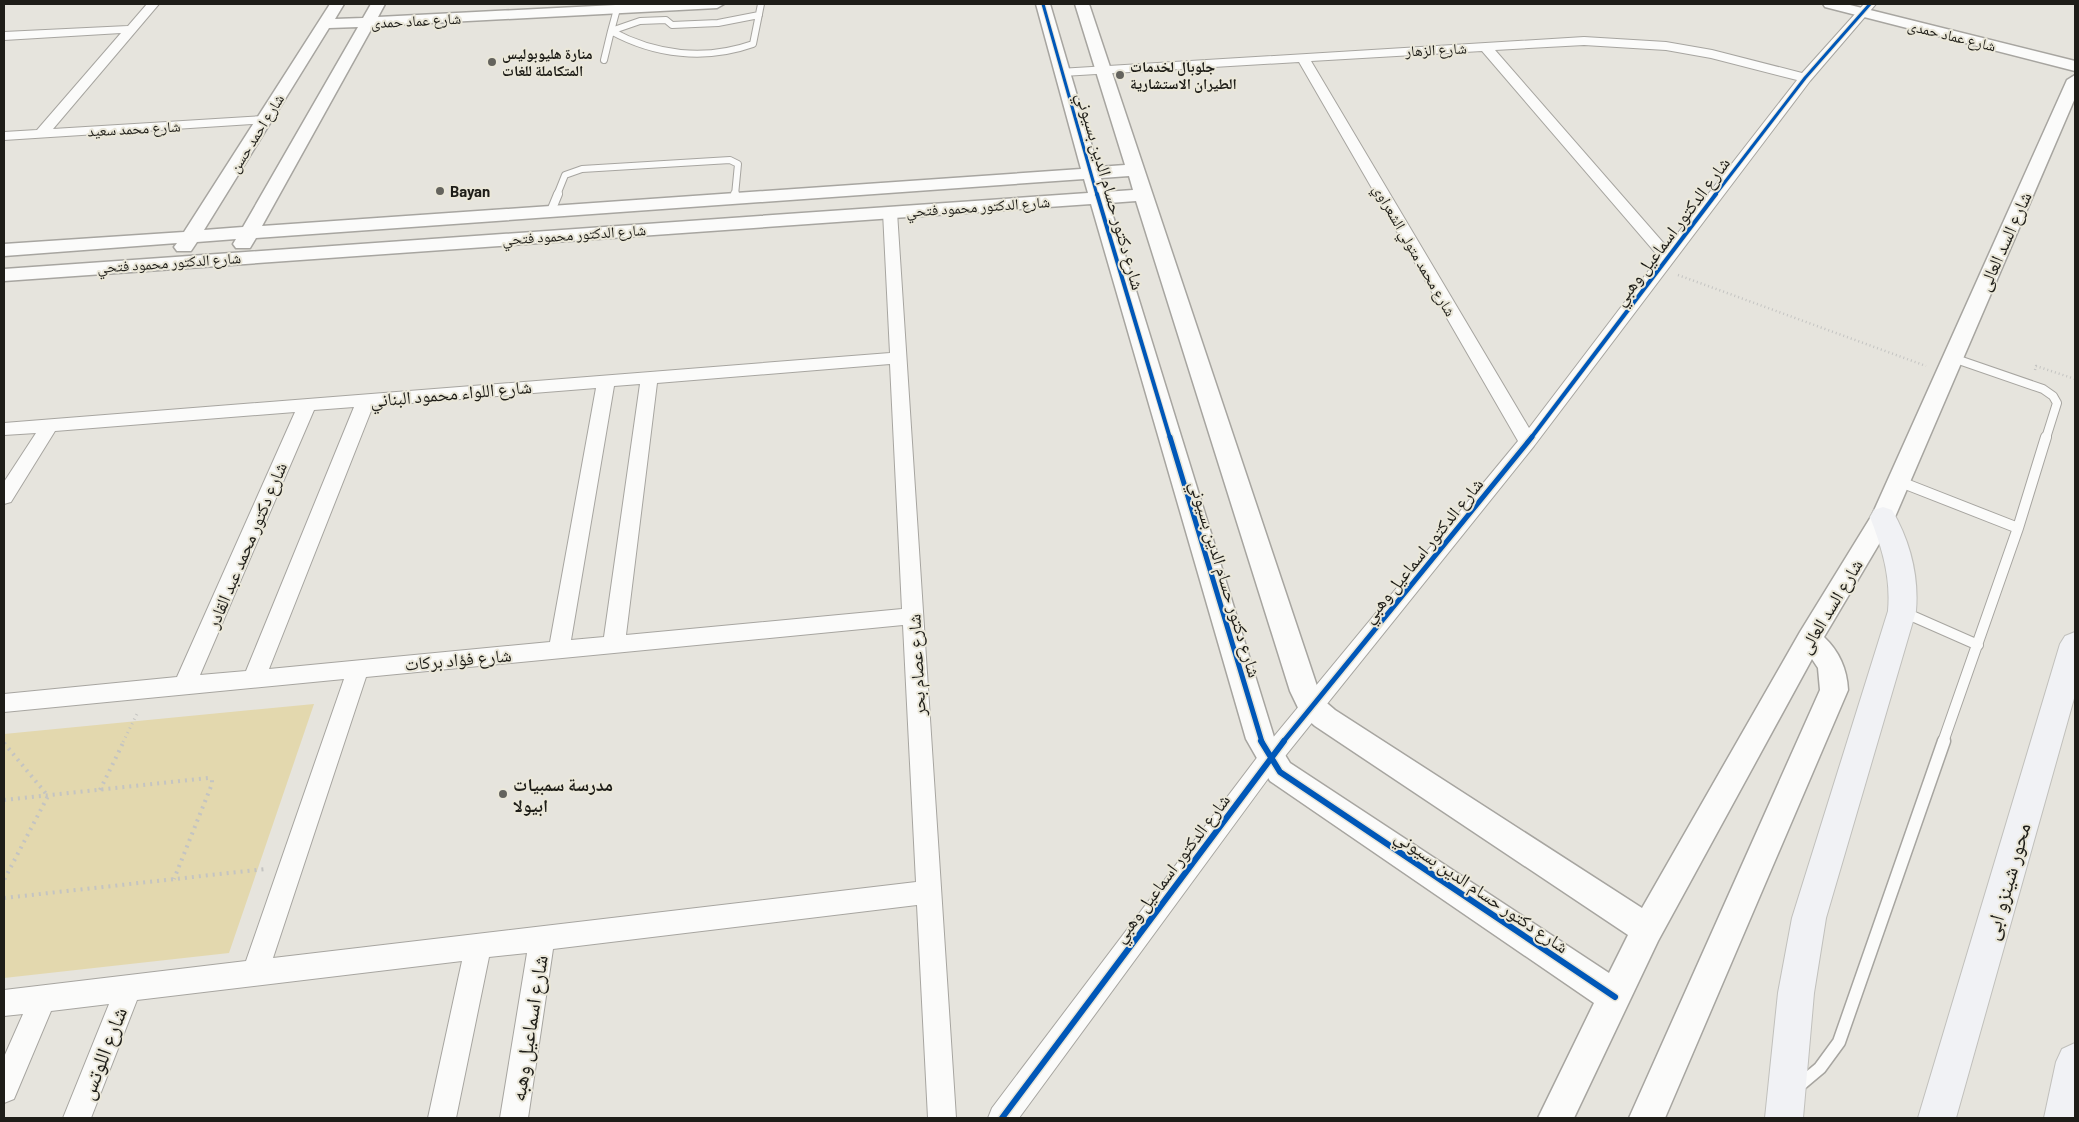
<svg xmlns="http://www.w3.org/2000/svg" width="2079" height="1122" viewBox="0 0 2079 1122" font-family="Barlow,'Noto Naskh Arabic',sans-serif">
<style>
.green{fill:#e3d8ae}
.lines{fill:none;stroke-linecap:round;stroke-linejoin:round}
.service-far3-casing{stroke:#a7a5a0;stroke-width:8}
.service-far2-casing{stroke:#a7a5a0;stroke-width:10}
.service-far1-casing{stroke:#a7a5a0;stroke-width:12}
.service-casing{stroke:#a7a5a0;stroke-width:15}
.minor-casing{stroke:#a7a5a0;stroke-width:2}
.tertiary-casing{stroke:#a7a5a0;stroke-width:3}
.primary-casing{stroke:#c1c0bc;stroke-width:2}
.path-far2{stroke:#c4c4c2;stroke-width:2.5;stroke-dasharray:1 3;stroke-linecap:butt}
.path-far1{stroke:#c4c4c2;stroke-width:3;stroke-dasharray:1 4;stroke-linecap:butt}
.path{stroke:#c4c4c2;stroke-width:4;stroke-dasharray:2 5;stroke-linecap:butt}
.service-far3{stroke:#fbfbfa;stroke-width:6}
.service-far2{stroke:#fbfbfa;stroke-width:8}
.service-far1{stroke:#fbfbfa;stroke-width:10}
.service{stroke:#fbfbfa;stroke-width:12}
.minor{fill:#fbfbfa;fill-rule:evenodd}
.tertiary{fill:#fbfbfa;fill-rule:evenodd}
.primary{fill:#f1f2f5;fill-rule:evenodd}
.cycleway-far3-casing{stroke:#eae7d9;stroke-width:5}
.cycleway-far2-casing{stroke:#eae7d9;stroke-width:6}
.cycleway-far1-casing{stroke:#eae7d9;stroke-width:8}
.cycleway-casing{stroke:#eae7d9;stroke-width:9}
.cycleway-far3{stroke:#0057b8;stroke-width:3}
.cycleway-far2{stroke:#0057b8;stroke-width:4}
.cycleway-far1{stroke:#0057b8;stroke-width:5}
.cycleway{stroke:#0057b8;stroke-width:6}
.poi-dot{fill:#64635d;stroke:#eae7d9;stroke-width:2}
.labels{text-anchor:middle;dominant-baseline:central;stroke-width:4;stroke-linejoin:round;paint-order:stroke}
.far-street-label{font-size:15px;fill:#1e1d18;stroke:#eae7d9}
.far-poi-label{font-size:15px;font-weight:bold;fill:#1e1d18;stroke:#eae7d9;text-anchor:start}
.street-label{font-size:18px;fill:#1e1d18;stroke:#eae7d9}
.poi-label{font-size:18px;font-weight:bold;fill:#1e1d18;stroke:#eae7d9;text-anchor:start}
.near-street-label{font-size:21px;fill:#1e1d18;stroke:#eae7d9}
</style>
<rect width="100%" height="100%" fill="#e6e4dd"/>
<path class="green" d="M314,704L229,953L4,978V734Z"/>
<g class="lines">
<g class="service-far3-casing">
<path id="service-far3" d="M617,9L611,31C655,55 705,61 753,44L761,4
M604,60L611,31L640,21L666,20L672,25L718,23L759,15
M557,195L565,175L582,169L730,160L738,164L735,195"/>
</g>
<g class="service-far2-casing">
<path id="service-far2" d="M735,198V194
M551,211L558,194
M1953,358L2043,389L2053,396L2057,403L2046,438"/>
</g>
<g class="service-far1-casing">
<path id="service-far1" d="M1898,481L2018,528
M1903,612L1978,645
M1943,742L2018,528L2046,437"/>
</g>
<g class="service-casing">
<path id="service" d="M1795,1089L1820,1068L1839,1042L1944,741"/>
</g>
<g class="minor-casing">
<path id="minor" d="M147,4H159L53,129L264,116L271,120L269,123L4,140V132L37,130L121,33L4,40V32L128,26Z
M1864,4H1876L1810,81L1534,446L1278,765L1019,1118H988L992,1108L1262,751L1518,441L1299,62L1063,76L1057,72L1059,69L1584,37L1666,42L1712,50L1802,73ZM1584,45L1666,50L1711,58L1797,80L1667,247L1495,50ZM1482,51L1659,257L1529,428L1311,61Z
M890,208L897,212L956,1118H928L917,905L553,949L528,1118H500L527,953L489,957L456,1118H428L462,961L137,1000L91,1118H63L109,1004L51,1011L14,1099L4,1103V1057L23,1014L4,1016V990L246,961L344,679L4,712V694L177,677L295,412L55,431L11,502L4,504V482L36,433L4,435V423L890,353L883,212ZM890,364L902,609L626,635L657,383ZM640,384L604,637L571,640L614,386ZM596,388L550,642L269,669L373,406ZM354,407L246,671L200,675L314,410ZM903,625L916,882L273,958L366,677Z"/>
</g>
<g class="tertiary-casing">
<path id="tertiary" d="M330,4H344L335,19L363,18L371,4H385L378,17L635,4H724L717,8L373,26L262,226L1081,169L1036,4H1050L1098,167L1125,165L1075,4H1089L1321,698L1335,710L1642,908L1800,632L1872,515L2067,80L2075,75V98L1895,517L1824,637C1839,651 1847,669 1848,690L1665,1118H1629L1820,690L1818,668L1812,659L1658,941L1574,1118H1538L1594,1003L1270,781L1246,739L1091,204L4,281V269L1088,193L1084,179L256,238L250,248H236L233,244L236,239L197,242L191,251H177L174,247L177,243L4,256V244L184,232ZM358,27L243,227L204,230L329,28ZM1129,176L1133,190L1105,192L1101,178ZM1136,201L1290,691L1301,714L1315,726L1628,935L1609,973L1290,763L1274,737L1109,203Z
M1823,4H1846L2075,61V71L1825,7Z"/>
</g>
<g class="primary-casing">
<path id="primary" d="M1883,507L1892,510C1910,541 1919,576 1916,611L1826,918L1814,993L1803,1118H1765L1778,993L1792,918L1888,611C1891,577 1882,548 1870,517L1874,510Z
M2075,632V695L1956,1118H1918L2060,644L2065,636Z
M2075,1043V1118H2044L2056,1062L2062,1049Z"/>
</g>
<path class="path-far2" d="M1678,275L1926,366
M2035,370L2036,366L2075,379"/>
<path class="path-far1" d="M123,742L138,712"/>
<path class="path" d="M4,743L48,796L4,880
M100,790L124,741
M4,800L208,778L212,780V784L174,879
M4,898L265,869"/>
<use href="#service-far3" class="service-far3"/>
<use href="#service-far2" class="service-far2"/>
<use href="#service-far1" class="service-far1"/>
<use href="#service" class="service"/>
<use href="#minor" class="minor"/>
<use href="#tertiary" class="tertiary"/>
<use href="#primary" class="primary"/>
<g class="cycleway-far3-casing">
<path id="cycleway-far3" d="M1043,4L1097,195
M1715,195L1805,78L1870,4"/>
</g>
<g class="cycleway-far2-casing">
<path id="cycleway-far2" d="M1097,194L1170,438
M1531,438L1716,194"/>
</g>
<g class="cycleway-far1-casing">
<path id="cycleway-far1" d="M1170,437L1262,742
M1283,742L1532,437"/>
</g>
<g class="cycleway-casing">
<path id="cycleway" d="M1261,741L1280,772L1615,997
M1002,1118L1284,741"/>
</g>
<use href="#cycleway-far3" class="cycleway-far3"/>
<use href="#cycleway-far2" class="cycleway-far2"/>
<use href="#cycleway-far1" class="cycleway-far1"/>
<use href="#cycleway" class="cycleway"/>
</g>
<g class="poi-dot">
<circle cx="492" cy="62" r="5"/>
<circle cx="1120" cy="75" r="5"/>
<circle cx="440" cy="191" r="5"/>
<circle cx="503" cy="794" r="5"/>
</g>
<g class="labels">
<g class="far-street-label">
<text transform="translate(416 20) rotate(-3)">شارع عماد حمدى</text>
<text transform="translate(1952 35) rotate(14)">شارع عماد حمدى</text>
<text transform="translate(1436 49) rotate(-3)">شارع الزهار</text>
<text transform="translate(134 128) rotate(-3)">شارع محمد سعيد</text>
<text transform="translate(256 133) rotate(-58)">شارع احمد حسن</text>
<text transform="translate(978 206) rotate(-4)">شارع الدكتور محمود فتحي</text>
<text transform="translate(574 234) rotate(-4)">شارع الدكتور محمود فتحي</text>
<text transform="translate(1415 250) rotate(60)">شارع محمد متولي الشعراوي</text>
<text transform="translate(169 262) rotate(-4)">شارع الدكتور محمود فتحي</text>
</g>
<g class="far-poi-label">
<text x="502" y="53">منارة هليوبوليس<tspan x="502" dy="17">المتكاملة للغات</tspan></text>
<text x="1130" y="66">جلوبال لخدمات<tspan x="1130" dy="17">الطيران الاستشارية</tspan></text>
<text x="450" y="191">Bayan</text>
</g>
<g class="street-label">
<text transform="translate(1111 191) rotate(74)">شارع دكتور حسام الدين بسيوني</text>
<text transform="translate(1671 231) rotate(-53)">شارع الدكتور اسماعيل وهبي</text>
<text transform="translate(2004 241) rotate(-66)">شارع السد العالى</text>
<text transform="translate(451 393) rotate(-5)">شارع اللواء محمود البناني</text>
<text transform="translate(246 545) rotate(-67)">شارع دكتور محمد عبد القادر</text>
<text transform="translate(1422 550) rotate(-51)">شارع الدكتور اسماعيل وهبي</text>
<text transform="translate(1226 579) rotate(73)">شارع دكتور حسام الدين بسيوني</text>
<text transform="translate(1830 606) rotate(-59)">شارع السد العالى</text>
<text transform="translate(458 659) rotate(-5)">شارع فؤاد بركات</text>
<text transform="translate(916 665) rotate(-93)">شارع عصام بحر</text>
<text transform="translate(1171 868) rotate(-53)">شارع الدكتور اسماعيل وهبي</text>
<text transform="translate(1482 891) rotate(34)">شارع دكتور حسام الدين بسيوني</text>
</g>
<g class="poi-label">
<text x="513" y="784">مدرسة سمبيات<tspan x="513" dy="21">ابيولا</tspan></text>
</g>
<g class="near-street-label">
<text transform="translate(2006 881) rotate(-74)">محور شينزو ابى</text>
<text transform="translate(528 1028) rotate(-81)">شارع اسماعيل وهبه</text>
<text transform="translate(102 1053) rotate(-69)">شارع اللوتس</text>
</g>
</g>
<rect width="2079" height="1122" fill="none" stroke="#1e1d18" stroke-width="10"/>
</svg>
